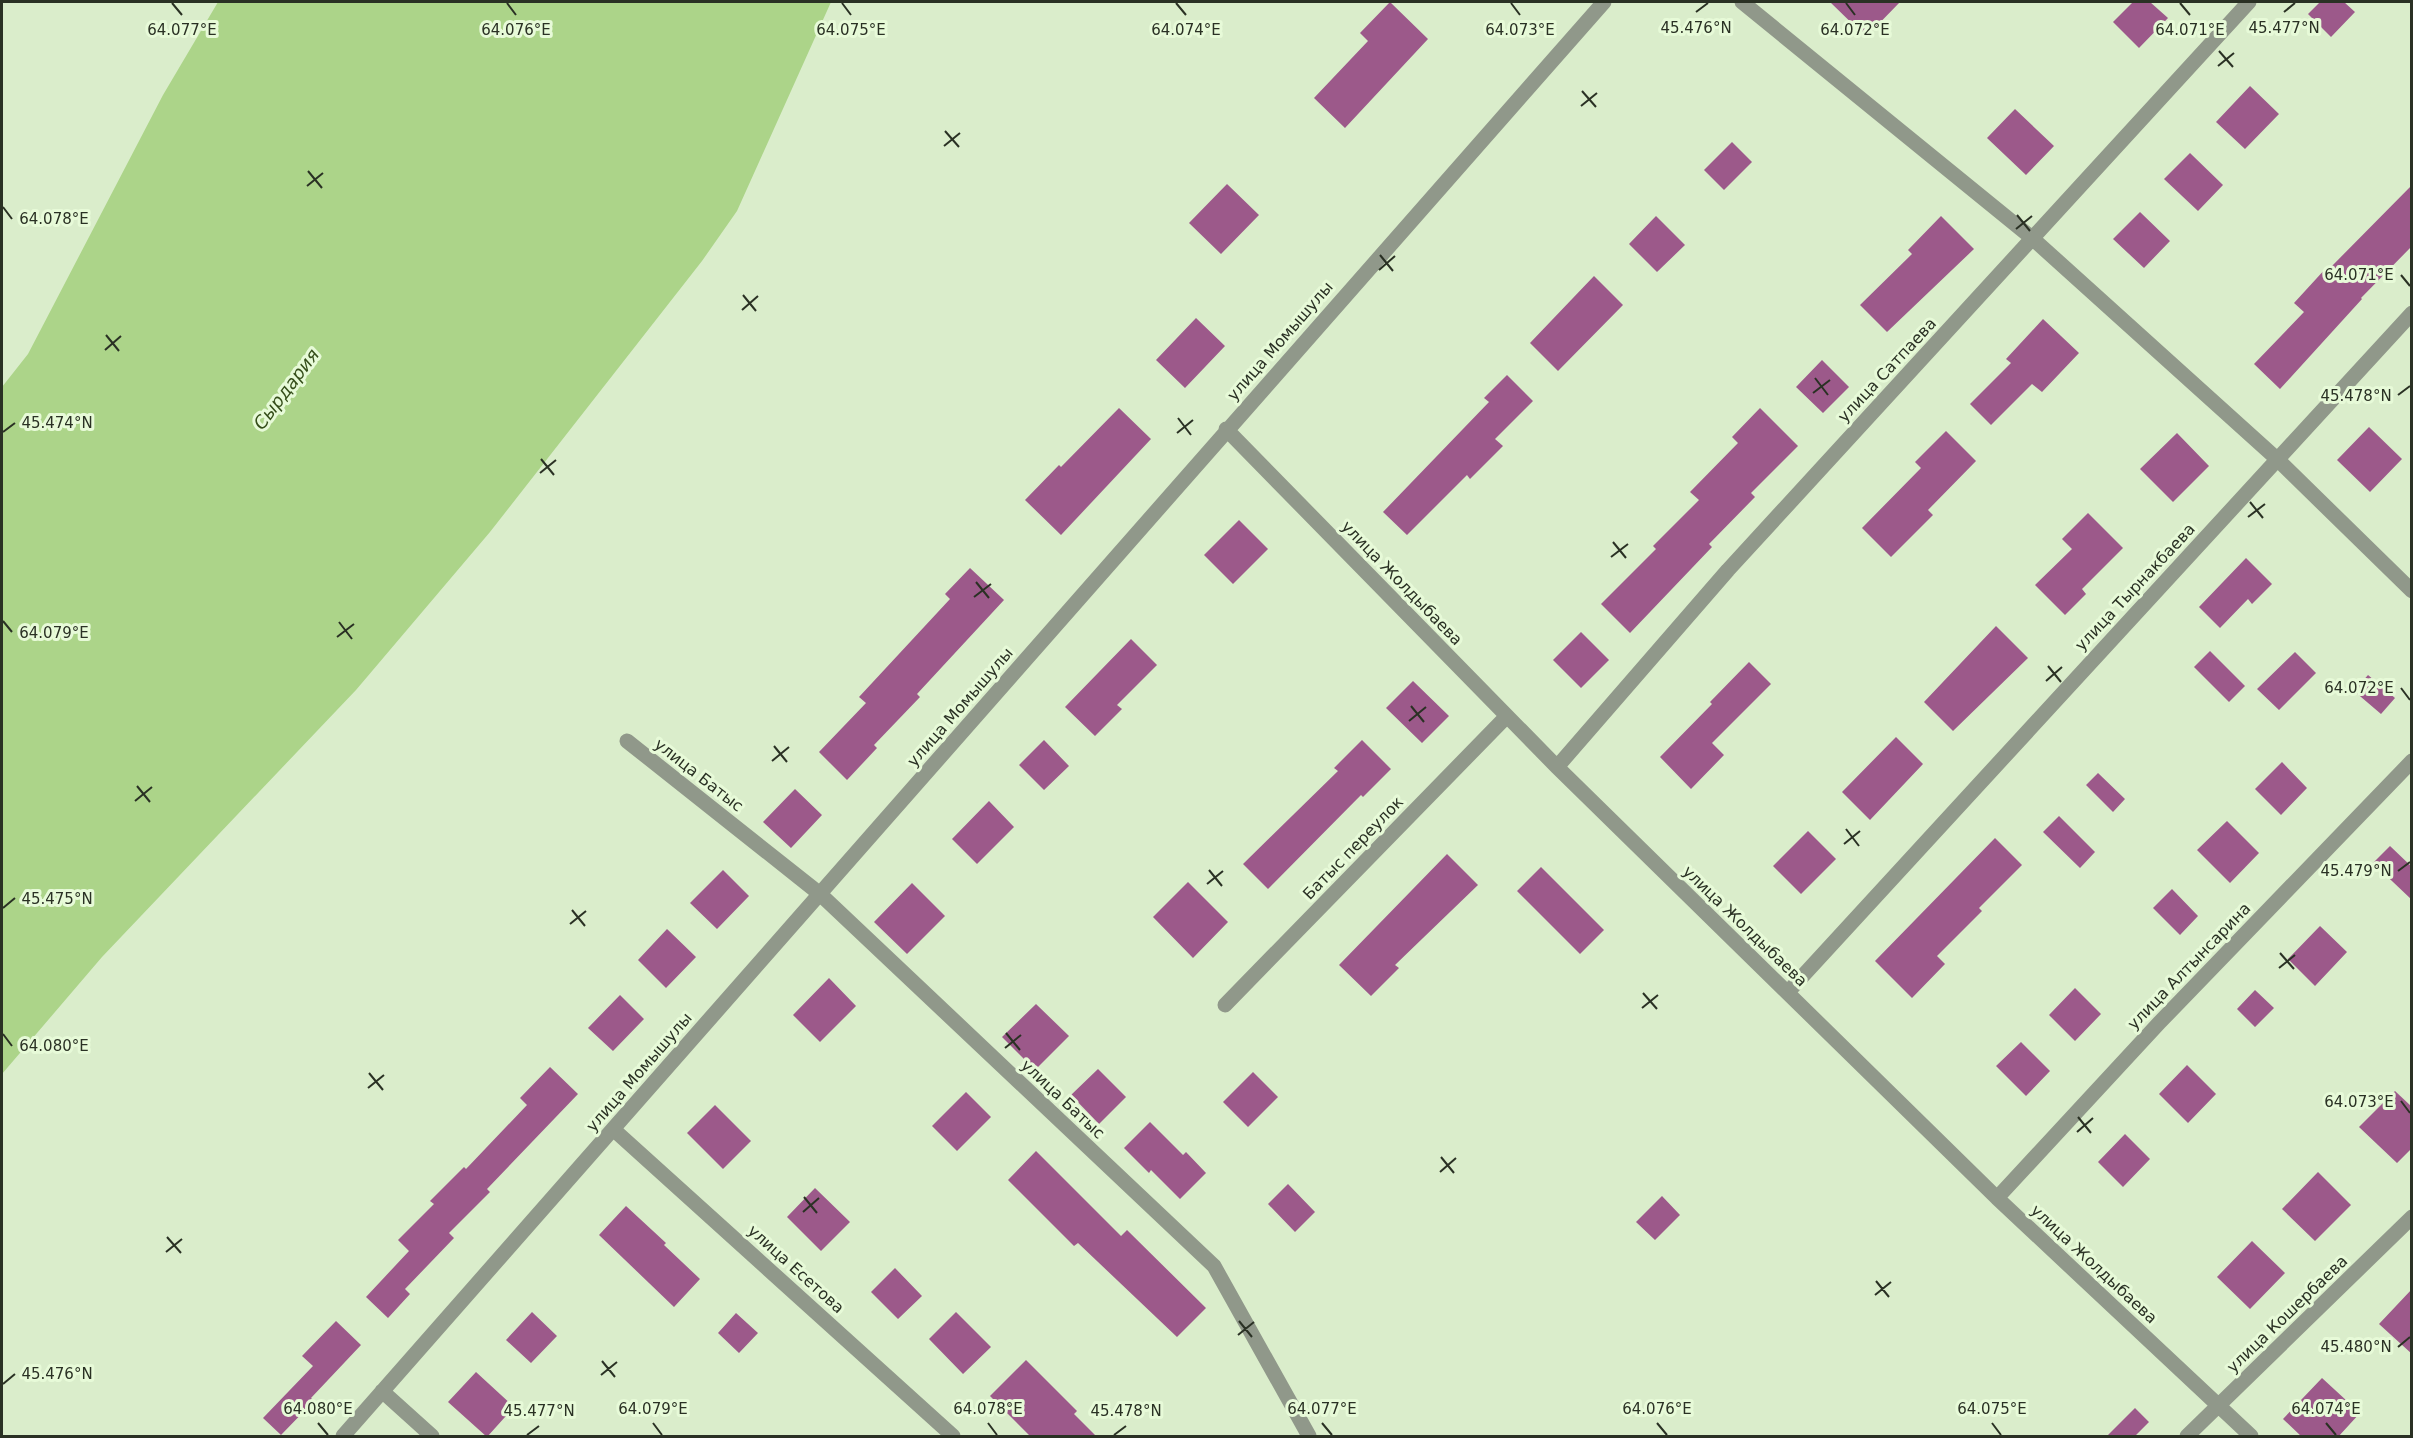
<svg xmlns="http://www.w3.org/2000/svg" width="2413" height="1438" viewBox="0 0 2413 1438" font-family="'DejaVu Sans',sans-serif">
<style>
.water{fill:#acd489}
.building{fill:#9c598a}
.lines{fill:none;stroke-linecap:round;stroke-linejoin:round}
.street{stroke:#90988a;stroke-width:15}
.ticks{fill:none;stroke:#2a3124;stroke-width:2}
.labels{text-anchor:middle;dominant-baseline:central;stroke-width:6;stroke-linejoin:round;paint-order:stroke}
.street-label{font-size:16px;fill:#2a3124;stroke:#e7fad8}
.water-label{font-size:18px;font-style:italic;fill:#354e1a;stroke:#e7fad8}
.ticks-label{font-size:15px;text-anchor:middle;fill:#2a3124;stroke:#e7fad8;stroke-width:6;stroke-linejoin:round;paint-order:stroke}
</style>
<rect width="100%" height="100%" fill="#daedcb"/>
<path class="water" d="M218,2H831L737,211L702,261L490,532L356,690L102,957L2,1074V387L28,354L163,95Z"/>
<path class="building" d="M1390,2L1428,39L1345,128L1314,98L1368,41L1360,33Z
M1830,2H1900L1866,37Z
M2133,2H2150L2168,18L2139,48L2113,22Z
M2320,2H2344L2355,12L2331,37L2308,14Z
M2250,86L2279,114L2245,149L2216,122Z
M2015,109L2054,146L2026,175L1987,138Z
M1732,142L1752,162L1724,190L1704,170Z
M2190,153L2223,185L2198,211L2164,179Z
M1227,184L1259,215L1221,254L1189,223Z
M2412,185V246L2361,298L2362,299L2280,389L2254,364L2304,312L2294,303L2327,267L2329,269Z
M2140,212L2170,241L2144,268L2113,239Z
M1656,216L1685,245L1657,272L1629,244Z
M1941,216L1974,249L1887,332L1860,305L1912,254L1908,250Z
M1594,276L1623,305L1558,371L1530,343Z
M1196,318L1225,346L1185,388L1156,360Z
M2043,319L2079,353L2042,392L2032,384L1991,425L1970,404L2011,363L2006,359Z
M1822,360L1849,387L1823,413L1796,387Z
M1507,375L1533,401L1495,439L1503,446L1470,479L1467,475L1407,535L1383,512L1489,402L1484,398Z
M1119,408L1151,439L1061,535L1025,500L1059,465L1061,467Z
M1760,408L1798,446L1751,493L1755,497L1709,544L1712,547L1630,633L1601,604L1656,549L1653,546L1699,500L1690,492L1738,443L1732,437Z
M2369,427L2402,459L2370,492L2337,460Z
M1946,431L1976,461L1928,510L1933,515L1891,557L1862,528L1921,468L1915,462Z
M2177,433L2209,466L2173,502L2140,469Z
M2088,513L2123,548L2082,589L2086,594L2065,615L2035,585L2072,549L2062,539Z
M1239,520L1268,549L1233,584L1204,555Z
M2246,558L2272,584L2252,604L2248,599L2220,628L2199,607Z
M970,568L1004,600L917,694L920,697L874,745L877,748L847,780L819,752L866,703L859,697L950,599L945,594Z
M1996,626L2028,658L1953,731L1924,702Z
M1581,632L1609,660L1581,688L1553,660Z
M1131,639L1157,665L1117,705L1122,709L1095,736L1065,707Z
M2210,651L2245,686L2229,702L2194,667Z
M2295,652L2316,673L2279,710L2257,689Z
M1749,662L1771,684L1712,743L1724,755L1691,789L1660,757L1712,704L1710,702Z
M2368,675L2395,698L2381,714L2354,691Z
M1413,681L1449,716L1422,743L1386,708Z
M1896,737L1923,764L1870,820L1842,792Z
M1044,740L1069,766L1044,790L1019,765Z
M1362,740L1391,769L1363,797L1361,795L1268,889L1243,864L1338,771L1334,768Z
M2282,762L2307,788L2281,815L2255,789Z
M2098,773L2125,799L2113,812L2086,785Z
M795,789L822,815L791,848L763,822Z
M989,801L1014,827L977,864L952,839Z
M2059,816L2095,852L2080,868L2043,832Z
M2227,821L2259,853L2230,883L2197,850Z
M1808,831L1836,859L1801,894L1773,866Z
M1995,838L2022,865L1979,908L1982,911L1937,956L1945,964L1912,998L1875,961Z
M2390,846L2412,867V900L2373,863Z
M1447,854L1478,885L1395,965L1399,968L1371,996L1339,965Z
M1541,867L1604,930L1580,954L1517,891Z
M723,870L749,896L717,929L690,903Z
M1188,882L1228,922L1193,958L1153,917Z
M912,883L945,916L907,954L874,922Z
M2172,889L2198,916L2180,935L2153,908Z
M2320,926L2347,952L2315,986L2288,959Z
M667,929L696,957L666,988L638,960Z
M829,978L856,1006L820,1042L793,1015Z
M2075,988L2101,1014L2075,1041L2049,1015Z
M2255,990L2274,1008L2255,1027L2237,1009Z
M620,995L644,1019L613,1051L588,1028Z
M1036,1004L1069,1036L1035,1070L1002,1037Z
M2021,1042L2050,1071L2026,1096L1996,1066Z
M2187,1065L2216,1094L2188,1123L2159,1094Z
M550,1067L578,1094L487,1189L490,1192L449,1233L454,1238L405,1289L410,1294L388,1318L366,1297L409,1251L398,1240L434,1204L430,1201L464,1167L466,1169L527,1105L520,1098Z
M1098,1069L1126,1097L1099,1124L1071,1095Z
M1253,1072L1278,1097L1248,1127L1223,1102Z
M2395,1091L2412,1107V1148L2397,1163L2359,1127Z
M966,1092L991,1117L957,1151L932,1126Z
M715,1105L751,1141L723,1169L687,1133Z
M1150,1122L1183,1155L1186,1152L1206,1173L1180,1199L1151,1170L1149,1173L1124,1148Z
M2125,1134L2150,1159L2123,1187L2098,1162Z
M1036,1151L1121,1236L1127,1230L1206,1308L1177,1337L1078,1243L1074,1246L1008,1180Z
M2318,1172L2351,1205L2315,1241L2282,1209Z
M1288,1184L1315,1212L1295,1232L1268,1204Z
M815,1188L850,1222L821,1251L787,1217Z
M1662,1196L1680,1215L1655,1240L1636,1222Z
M626,1206L666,1243L664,1245L700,1279L674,1307L599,1235Z
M2252,1241L2285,1273L2250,1309L2217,1277Z
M895,1268L922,1296L898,1319L871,1292Z
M2412,1289V1354L2379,1324Z
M532,1312L557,1336L531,1363L506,1340Z
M956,1312L991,1347L963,1374L929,1339Z
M736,1313L758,1333L739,1353L718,1333Z
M336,1321L361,1345L311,1398L314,1401L281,1435L263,1418L313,1366L302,1356Z
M1026,1360L1077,1411L1074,1414L1097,1437H1031L990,1396Z
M476,1372L514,1407L487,1437L448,1402Z
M2322,1378L2360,1413L2338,1437H2302L2283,1419Z
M2135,1408L2149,1422L2134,1437H2106Z"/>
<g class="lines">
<path class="street" d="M1742,2L2032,238L2277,459L2412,591
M1226,429L1557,767L1997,1198L2251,1436
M627,741L820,894L1214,1266L1309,1436
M1557,767L1728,570L2249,2
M1788,992L2412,313
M1225,1005L1507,716
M613,1129L953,1436
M1997,1198L2159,1023L2412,761
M382,1391L432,1436
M343,1436L1604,2
M2187,1436L2412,1217"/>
</g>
<path class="ticks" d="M172,3L182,15M507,3L516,15M842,3L851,15M1176,3L1186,15M1511,3L1520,15M1846,3L1855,15M2180,3L2190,15M1696,12L1708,3M2284,12L2295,3M2219,51L2233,67M2218,66L2234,53M1582,91L1596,107M1581,106L1597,93M945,131L959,147M944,146L960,133M308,171L322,188M307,186L323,173M3,207L12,219M2017,215L2030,231M2016,229L2032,216M1380,255L1393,271M1379,270L1395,256M2401,275L2410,286M743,295L756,311M742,310L758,296M106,335L119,351M105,350L121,336M1815,378L1828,395M1813,393L1830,380M2398,395L2410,386M1178,418L1191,435M3,432L15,423M1177,433L1193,420M541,459L554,475M540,473L556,460M2250,502L2263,518M2248,517L2265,504M1613,542L1626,558M1611,557L1628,544M976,582L989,598M974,597L991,584M3,621L12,632M339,622L352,639M337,637L354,624M2048,666L2061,682M2046,681L2062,667M2401,688L2410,700M1411,706L1424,722M1409,721L1426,707M774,746L787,762M772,761L789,747M137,786L150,802M135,801L152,787M1846,829L1859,846M1844,844L1860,831M1209,870L1222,886M2398,871L2410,862M1207,884L1223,871M3,908L15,898M572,910L585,926M570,924L586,911M2280,953L2294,969M2279,968L2295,955M1643,993L1657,1009M1642,1008L1658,995M1006,1033L1020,1050M3,1034L12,1046M1005,1048L1021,1035M369,1073L383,1090M368,1088L384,1075M2401,1101L2410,1113M2078,1117L2091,1133M2077,1132L2093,1118M1441,1157L1454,1173M1440,1172L1456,1158M804,1197L817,1213M803,1212L819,1198M167,1237L181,1253M166,1252L182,1239M1876,1281L1889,1297M1875,1295L1891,1282M1239,1321L1252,1337M1238,1335L1254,1322M2398,1347L2410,1337M602,1361L615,1377M601,1375L617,1362M3,1384L15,1374M318,1423L328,1435M653,1423L662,1435M988,1423L997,1435M1322,1423L1332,1435M1657,1423L1667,1435M1992,1423L2001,1435M2326,1423L2336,1435M527,1435L539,1426M1114,1435L1126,1426"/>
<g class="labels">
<g class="street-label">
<text transform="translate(1280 341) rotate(-49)">улица Момышулы</text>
<text transform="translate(1887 370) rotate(-47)">улица Сатпаева</text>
<text transform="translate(1402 583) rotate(46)">улица Жолдыбаева</text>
<text transform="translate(2135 587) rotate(-47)">улица Тырнакбаева</text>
<text transform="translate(960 707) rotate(-49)">улица Момышулы</text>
<text transform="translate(699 775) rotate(38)">улица Батыс</text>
<text transform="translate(1353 848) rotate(-46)">Батыс переулок</text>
<text transform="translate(1745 926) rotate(44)">улица Жолдыбаева</text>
<text transform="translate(2189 966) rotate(-46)">улица Алтынсарина</text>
<text transform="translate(639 1072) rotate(-49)">улица Момышулы</text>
<text transform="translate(1063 1099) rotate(43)">улица Батыс</text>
<text transform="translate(2094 1264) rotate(43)">улица Жолдыбаева</text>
<text transform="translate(796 1269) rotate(42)">улица Есетова</text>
<text transform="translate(2287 1314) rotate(-44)">улица Кошербаева</text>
</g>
<g class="water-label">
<text transform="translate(286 389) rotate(-53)">Сырдария</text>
</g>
</g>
<g class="ticks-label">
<text x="1696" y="33">45.476°N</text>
<text x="2284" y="33">45.477°N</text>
<text x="182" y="35">64.077°E</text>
<text x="516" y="35">64.076°E</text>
<text x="851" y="35">64.075°E</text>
<text x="1186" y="35">64.074°E</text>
<text x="1520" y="35">64.073°E</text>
<text x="1855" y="35">64.072°E</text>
<text x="2190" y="35">64.071°E</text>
<text x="54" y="224">64.078°E</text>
<text x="2359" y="280">64.071°E</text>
<text x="2356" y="401">45.478°N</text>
<text x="57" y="428">45.474°N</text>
<text x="54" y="638">64.079°E</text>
<text x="2359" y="693">64.072°E</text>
<text x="2356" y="876">45.479°N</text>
<text x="57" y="904">45.475°N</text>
<text x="54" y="1051">64.080°E</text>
<text x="2359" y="1107">64.073°E</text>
<text x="2356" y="1352">45.480°N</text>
<text x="57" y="1379">45.476°N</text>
<text x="318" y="1414">64.080°E</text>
<text x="653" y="1414">64.079°E</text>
<text x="988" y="1414">64.078°E</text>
<text x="1322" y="1414">64.077°E</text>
<text x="1657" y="1414">64.076°E</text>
<text x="1992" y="1414">64.075°E</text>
<text x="2326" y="1414">64.074°E</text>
<text x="539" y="1416">45.477°N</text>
<text x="1126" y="1416">45.478°N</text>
</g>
<rect width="2413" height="1438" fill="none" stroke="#2a3124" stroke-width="6"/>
</svg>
